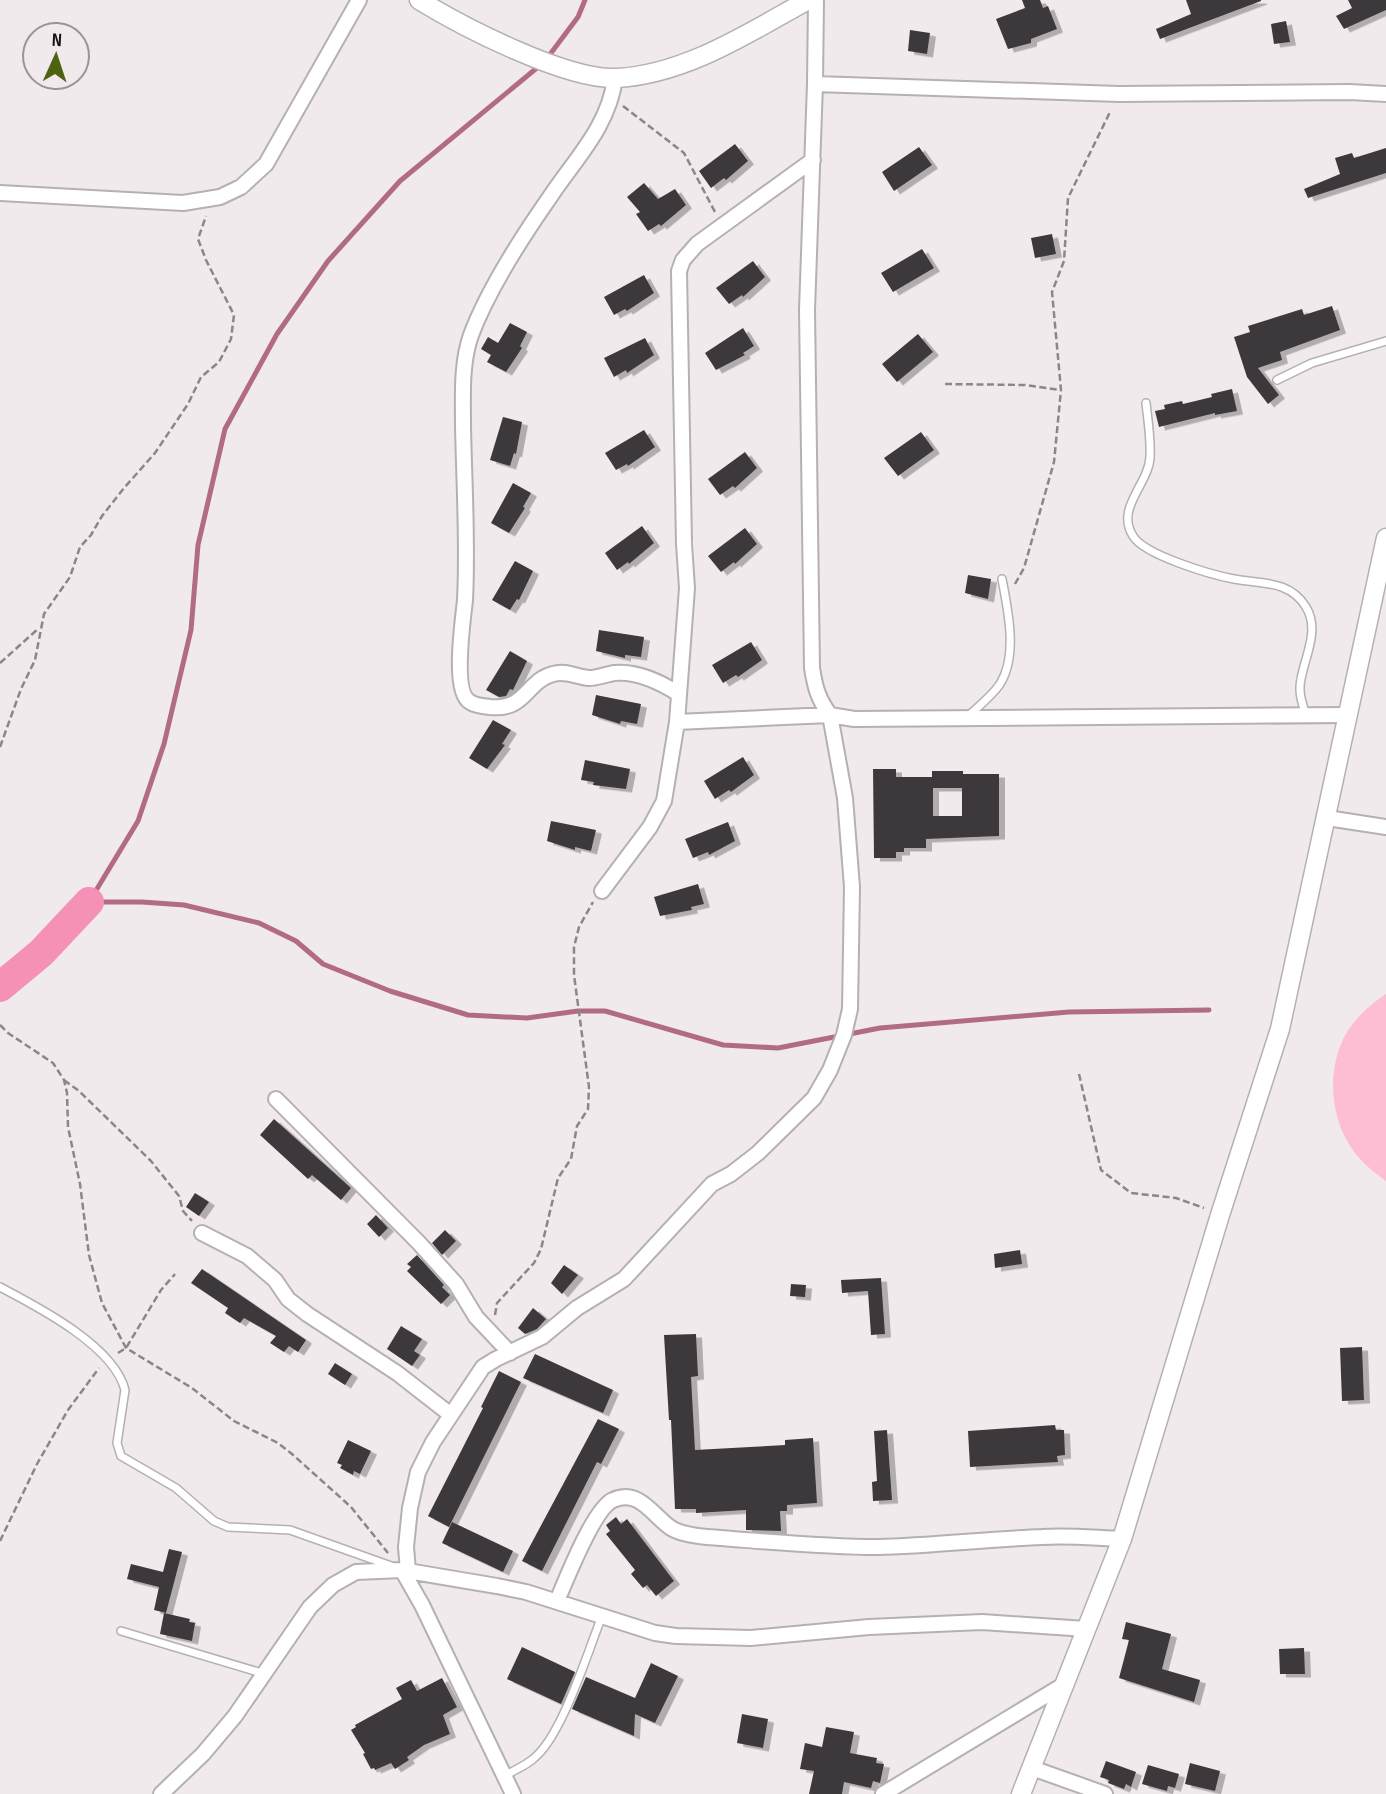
<svg xmlns="http://www.w3.org/2000/svg" width="1386" height="1794" viewBox="0 0 1386 1794" font-family="'Sofia Sans Condensed',sans-serif">
<style>
.green{fill:#fdbed3}
.lines{fill:none;stroke-linecap:round;stroke-linejoin:round}
.stream{stroke:#b26b85;stroke-width:5}
.river{stroke:#f591b6;stroke-width:30}
.building{fill:#3e393a;fill-rule:evenodd;filter:url(#shadow)}
.service-casing{stroke:#b6b0b2;stroke-width:10}
.minor-casing{stroke:#b6b0b2;stroke-width:18}
.tertiary-casing{stroke:#b6b0b2;stroke-width:21}
.path{stroke:#8b8688;stroke-width:2.5;stroke-dasharray:7 3.5;stroke-linecap:butt}
.service{stroke:#fff;stroke-width:7}
.minor{stroke:#fff;stroke-width:14}
.tertiary{stroke:#fff;stroke-width:18}
</style>
<defs>
<filter id="shadow"><feDropShadow dx="6" dy="3.5" stdDeviation="0" flood-color="#0004"/></filter>
</defs>
<rect width="100%" height="100%" fill="#f1eaed"/>
<path class="green" d="M1386,994V1181C1378,1175 1368,1168 1361,1160C1330,1127 1324,1071 1347,1032C1357,1016 1371,1004 1386,994Z"/>
<g class="lines">
<path class="stream" d="M551,53L578,17L585,0
M89,902H142L184,905L259,923L296,941L323,964L390,991L468,1015L527,1018L578,1011H605L723,1045L778,1048L880,1028L1069,1012L1209,1010
M89,902L138,821L164,744L191,630L198,545L225,429L277,334L328,261L400,181L538,67"/>
<path class="river" d="M0,987L41,953L89,902"/>
</g>
<path class="building" d="M1022,0H1040L1043,8L1048,6L1057,29L1031,39V43L1008,49L996,19L1025,8Z
M1186,0H1261V1L1160,39L1156,29L1191,14Z
M1348,0H1386V10L1344,29L1336,16L1352,8Z
M1286,21L1290,42L1274,44L1271,24Z
M910,30L930,33L927,54L908,51Z
M735,144L748,161L726,180L724,178L711,188L699,171Z
M919,147L932,165L894,191L882,172Z
M1386,148V173L1308,198L1304,189L1340,174L1335,158L1352,153L1354,158Z
M644,183L658,199L675,189L686,205L661,226L659,224L648,231L636,214L640,212L627,197Z
M1052,234L1056,254L1035,258L1031,238Z
M922,249L934,268L893,292L881,273Z
M753,261L765,277L743,297L742,295L729,304L716,288Z
M644,275L654,293L627,311L625,309L614,315L604,297Z
M1332,306L1340,330L1280,352L1282,360L1258,368L1279,395L1268,404L1247,377L1234,337L1250,332L1248,326L1302,309L1304,315Z
M510,323L527,332L520,346L522,348L506,372L487,362L491,355L481,349L488,337L498,343Z
M743,328L754,346L743,353L745,355L716,370L705,353Z
M918,334L933,352L897,382L882,364Z
M645,338L654,355L627,373L626,370L614,377L604,358Z
M1232,389L1237,411L1215,415V413L1159,427L1155,411L1165,409L1164,405L1182,401L1183,404L1212,397L1211,394Z
M503,417L522,422L516,454L514,453L510,466L490,460Z
M644,430L655,447L628,466L627,464L616,470L605,453Z
M921,432L934,450L898,476L884,458Z
M745,452L757,468L735,488L733,486L720,495L708,479Z
M513,483L531,493L523,507L525,508L509,533L491,523Z
M642,526L654,543L629,564L628,562L617,570L605,553Z
M745,528L757,544L735,564L734,562L721,572L708,556Z
M515,561L533,571L519,600L517,599L510,610L492,600Z
M968,575L991,579L988,599L965,593Z
M599,630L644,637L641,657L625,655V658L596,651Z
M751,642L762,660L738,677L736,675L723,683L712,665Z
M510,651L527,661L513,690L510,689L506,696L499,697L486,690Z
M596,695L641,704L637,724L621,721L620,724L592,715Z
M493,720L511,730L502,744L505,745L487,769L469,758Z
M743,757L754,775L731,792L729,790L715,799L704,781Z
M585,760L630,769L626,789L593,785L594,782L581,780Z
M873,769H896V777H932V771H963V774H999V836L926,839V848H904V852H896V858H874ZM933,788H962V816H933Z
M551,821L596,830L591,851L575,847V850L547,841Z
M728,822L735,841L709,855L708,852L693,858L685,839Z
M698,884L704,904L691,907L692,910L660,916L654,897Z
M274,1119L351,1188L341,1200L312,1175L308,1179L260,1135Z
M195,1193L209,1202L199,1216L186,1207Z
M376,1215L388,1228L379,1237L367,1224Z
M445,1230L456,1241L442,1255L432,1243Z
M1020,1250L1022,1264L995,1268L994,1254Z
M417,1255L444,1285L442,1287L450,1295L441,1304L407,1271L411,1267L407,1264Z
M564,1265L578,1275L562,1294L551,1283Z
M202,1269L306,1340L298,1352L289,1346L284,1352L270,1343L276,1336L244,1318L240,1323L225,1313L228,1308L191,1283Z
M881,1278L885,1334L871,1335L868,1291L842,1293L841,1280Z
M791,1284L806,1285L805,1297L790,1296Z
M533,1308L546,1319L537,1329L525,1334L518,1328Z
M401,1326L422,1339L414,1351L420,1355L412,1366L387,1349Z
M696,1334L698,1376L691,1377L695,1450L785,1445V1440L813,1438L817,1503L787,1505V1511H780L781,1531L746,1530V1510L696,1513V1509H675L671,1420H669L664,1335Z
M1362,1347L1364,1400L1342,1401L1340,1348Z
M535,1354L613,1390L603,1413L523,1378Z
M335,1363L352,1374L345,1385L328,1374Z
M499,1371L521,1382L449,1527L428,1516L483,1408L481,1407Z
M598,1419L619,1429L601,1464L597,1462L542,1571L522,1561Z
M1055,1425L1056,1430H1064L1065,1455L1057,1456L1058,1462L970,1467L968,1431Z
M887,1430L892,1500L873,1501L872,1482L877,1481L874,1431Z
M348,1440L371,1451L360,1474L354,1471L353,1475L340,1468L342,1465L337,1463Z
M616,1517L621,1524L627,1519L674,1581L656,1596L647,1585L643,1588L631,1574L635,1570L606,1534L610,1531L606,1525Z
M452,1522L513,1551L503,1572L442,1543Z
M169,1549L182,1552L166,1613L154,1610L159,1587L127,1579L131,1564L163,1572Z
M164,1613L190,1619L189,1622L195,1623L192,1641L160,1634Z
M1126,1622L1171,1634L1162,1669L1200,1680L1194,1702L1119,1678L1129,1640L1122,1639Z
M522,1647L575,1672L561,1704L507,1679Z
M1304,1648L1305,1674H1280L1279,1649Z
M651,1663L678,1676L655,1723L635,1714L634,1736L572,1709L586,1677L635,1698Z
M442,1678L457,1707L443,1715L450,1734L424,1745L407,1757L409,1760L395,1769L391,1763L375,1770L374,1768L371,1769L363,1754L365,1753L351,1730L356,1727L355,1725L402,1699L396,1688L411,1680L417,1691Z
M742,1714L768,1719L763,1748L737,1743Z
M826,1727L854,1732L850,1753L877,1758L876,1763L884,1764L880,1783L873,1781L871,1788L844,1782L842,1794H809L814,1771L800,1769L805,1743L822,1747Z
M1106,1761L1136,1772L1131,1787L1126,1784L1124,1789L1108,1783L1109,1780L1100,1777Z
M1190,1763L1220,1771L1215,1791L1185,1784Z
M1148,1765L1179,1774L1175,1788L1168,1786L1167,1791L1142,1784Z"/>
<g class="lines">
<g class="service-casing">
<path id="service" d="M1277,380L1312,363L1386,341
M1146,403C1148,421 1151,439 1150,457C1149,484 1115,508 1133,536C1144,555 1212,575 1234,579C1261,584 1290,580 1306,607C1320,630 1305,656 1301,679C1298,692 1302,703 1306,715
M968,716C979,706 992,696 1000,684C1018,655 1008,611 1002,579
M0,1287C38,1307 114,1346 125,1390L117,1443L121,1456L176,1488L214,1521L228,1527L290,1530L394,1567
M121,1631L265,1674
M505,1776C514,1770 525,1766 533,1759C562,1737 588,1651 602,1616"/>
</g>
<g class="minor-casing">
<path id="minor" d="M816,0L815,84L807,310L812,668C815,687 818,699 830,715L854,719L1347,715
M615,78C609,126 576,158 550,197C522,237 488,290 471,335C461,363 463,396 463,425C464,483 468,541 465,600C463,620 452,692 470,702C476,706 483,706 490,707C526,711 526,681 553,674C565,670 577,677 589,678C598,678 606,674 615,673C638,671 660,682 679,694
M815,84L1119,94L1349,92L1386,94
M0,193L183,203L220,197L241,187L266,164L359,0
M1327,818L1386,827
M602,891L650,827L664,801L677,722L687,588L684,544L679,271L683,260L697,244L813,160
M276,1099L419,1243L456,1284L476,1317L510,1353
M202,1233L247,1256L275,1280L288,1299L307,1314L397,1373L451,1415
M402,1570L422,1605L513,1794
M408,1571L406,1547L410,1508L418,1472L433,1442L483,1367L496,1359L542,1337L577,1308L624,1279L712,1184L731,1174L758,1153L814,1098L830,1070L844,1035L850,1009L852,887L845,798L830,715L677,722
M557,1601C566,1580 594,1508 613,1500C639,1488 653,1516 671,1528C680,1534 696,1536 707,1537C763,1541 820,1547 877,1547C932,1546 987,1539 1042,1537C1068,1535 1095,1538 1122,1539
M1032,1768L1105,1794
M161,1794L203,1754L235,1716L310,1607L333,1585L356,1572L402,1570L497,1586L526,1592L655,1633L676,1636L751,1638L869,1627L982,1622L1086,1629
M883,1794L1065,1684"/>
</g>
<g class="tertiary-casing">
<path id="tertiary" d="M419,0C463,27 566,80 616,78C685,75 750,32 808,0
M1021,1794L1122,1539L1220,1215L1280,1029L1386,538"/>
</g>
<path class="path" d="M623,106L684,153L715,212
M945,384L1025,385L1060,390
M1015,584L1024,568L1054,462L1061,390L1052,292L1064,261L1068,198L1111,110
M0,663L39,628
M0,747L21,689L35,660L44,614L70,577L80,547L91,535L102,516L124,488L155,453L188,404L201,377L219,362L231,339L234,315L206,260L198,239L206,216
M0,1025L8,1033L53,1063L64,1080L67,1093L68,1127L80,1184L89,1255L102,1303L126,1348L192,1388L234,1421L278,1443L292,1454L351,1507L388,1553
M1079,1074L1101,1170L1131,1193L1176,1198L1204,1208
M64,1080L79,1091L151,1161L179,1196L183,1211L192,1221
M495,1315L497,1303L534,1263L541,1249L558,1178L571,1159L577,1126L588,1109L589,1087L574,975V947L579,927L593,902
M118,1353L126,1348L161,1290L175,1274
M0,1541L37,1464L68,1410L99,1368"/>
<use href="#service" class="service"/>
<use href="#minor" class="minor"/>
<use href="#tertiary" class="tertiary"/>
</g>
<g transform="translate(56 56) rotate(3)"><circle r="33" fill="#f1eaed" stroke="#999496" stroke-width="2"/>
<path d="M0-5L12 26L0 18L-12 26Z" fill="#4d630f"/>
<text y="-10" font-size="19" font-weight="bold" text-anchor="middle" fill="#151314">N</text>
</g>
</svg>
